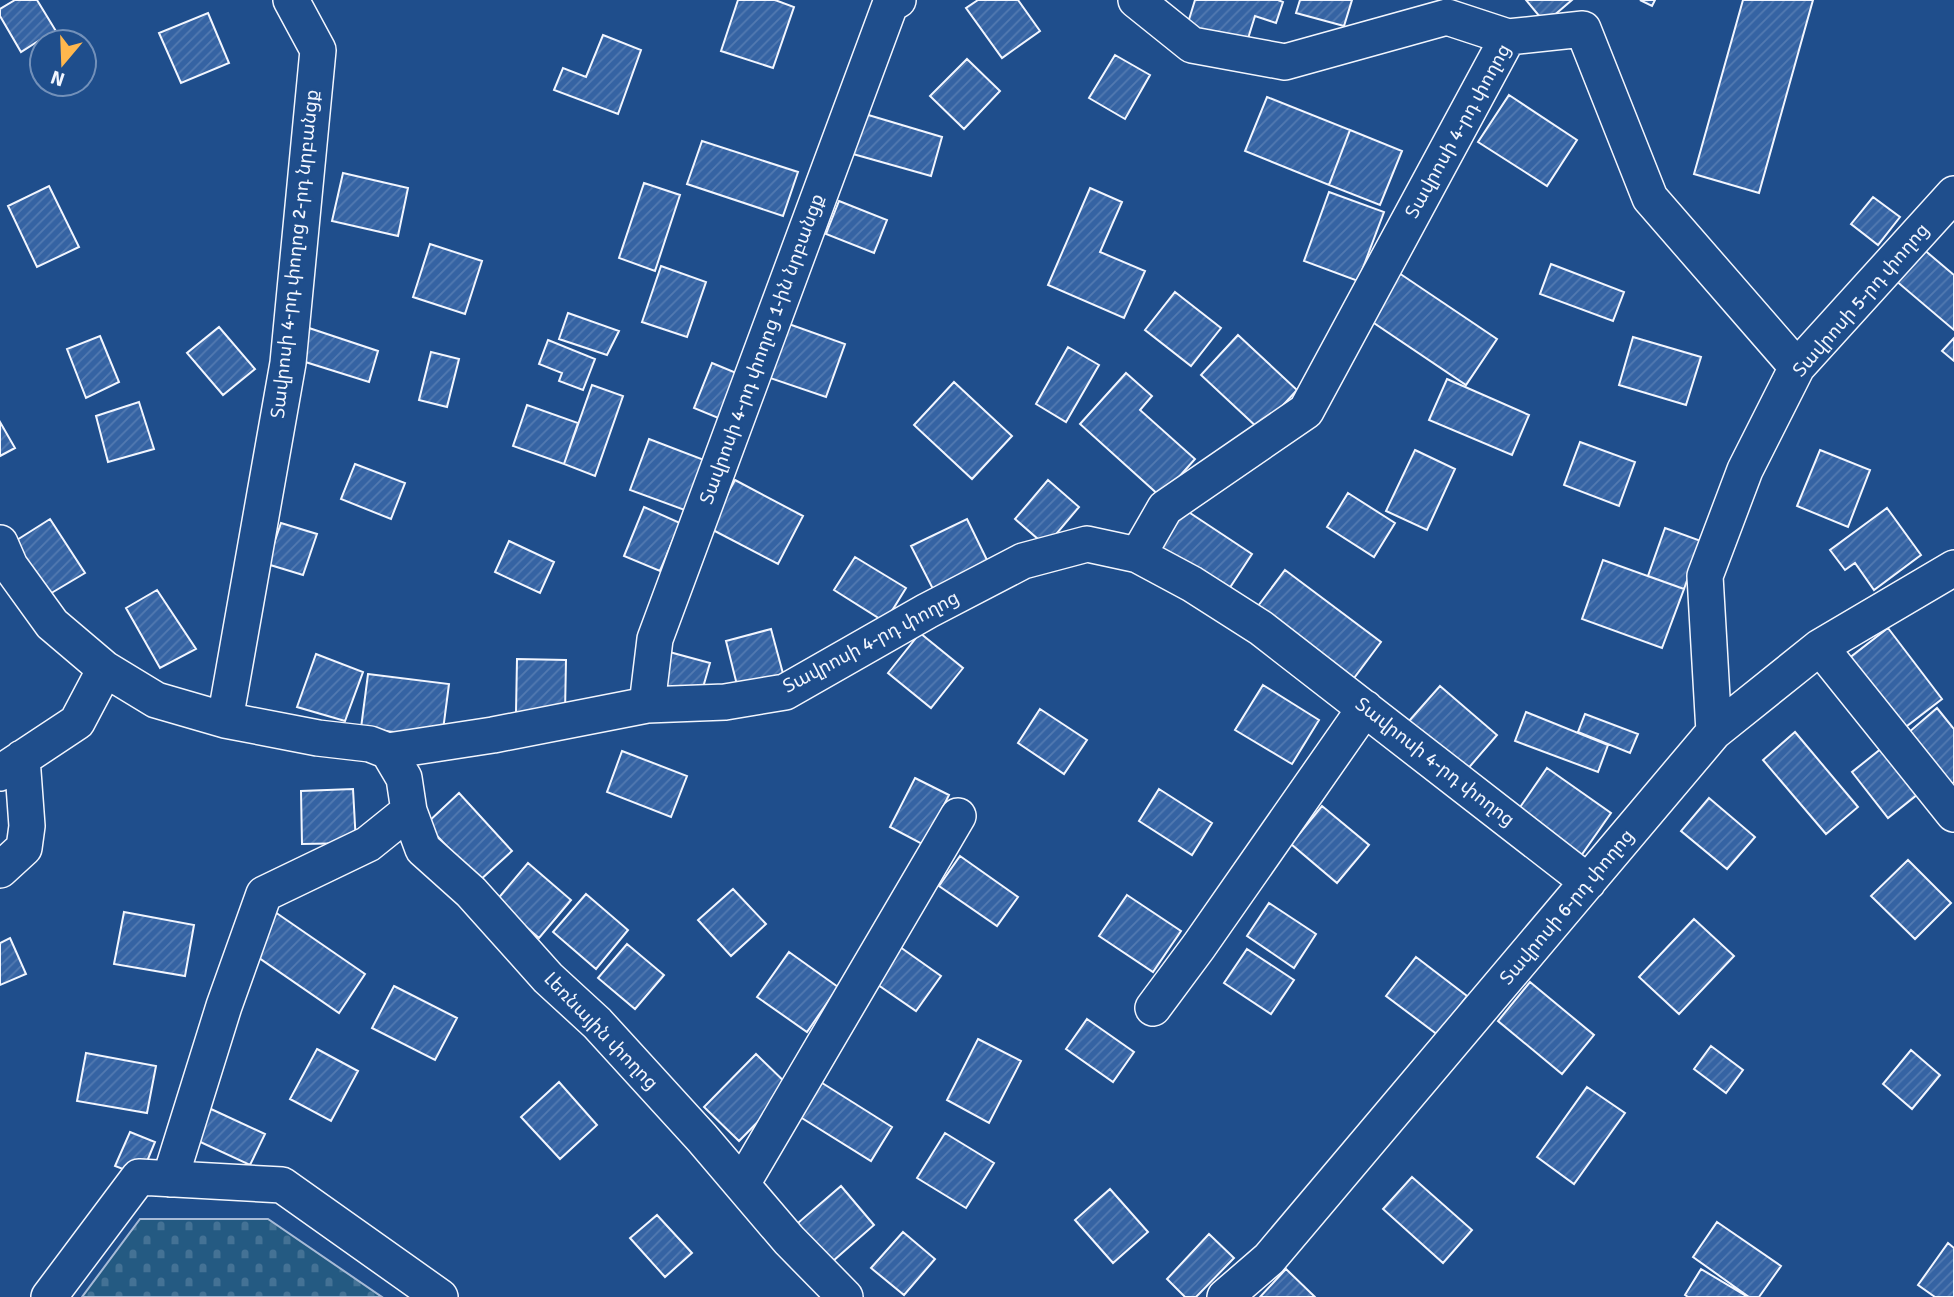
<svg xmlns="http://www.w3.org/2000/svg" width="1954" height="1297" viewBox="0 0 1954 1297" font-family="Signika,'Noto Sans Armenian',sans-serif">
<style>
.cemetery{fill:url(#cemetery-stones);stroke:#a8bbd7;stroke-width:2}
.building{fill:url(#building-hatch);stroke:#f2f6ff;stroke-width:2}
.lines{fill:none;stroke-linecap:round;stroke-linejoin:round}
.minor-casing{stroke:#f2f6ff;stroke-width:38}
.minor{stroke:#1f4e8c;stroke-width:35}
.labels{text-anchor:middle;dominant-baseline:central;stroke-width:5;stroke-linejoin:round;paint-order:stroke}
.street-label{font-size:19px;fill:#f2f6ff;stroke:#1f4e8c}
</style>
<defs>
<pattern id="cemetery-stones" width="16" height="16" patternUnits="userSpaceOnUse" patternTransform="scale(1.75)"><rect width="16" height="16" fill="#245a82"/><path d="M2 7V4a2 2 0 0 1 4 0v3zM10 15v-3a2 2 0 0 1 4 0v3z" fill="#447295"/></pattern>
<pattern id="building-hatch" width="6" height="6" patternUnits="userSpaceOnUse" patternTransform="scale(1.75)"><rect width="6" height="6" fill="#3563a3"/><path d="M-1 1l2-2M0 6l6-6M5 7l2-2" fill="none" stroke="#537ab1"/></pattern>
</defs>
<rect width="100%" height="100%" fill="#1f4e8c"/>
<path class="cemetery" d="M140,1219H268L382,1297H82Z"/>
<path class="building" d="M15,0H37L62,41L46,42L43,38L21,52L0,16V9Z
M738,0H775L794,7L773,68L721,51Z
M978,0H1018L1040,31L1002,58L966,8Z
M1195,0H1278L1283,2L1276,23L1255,16L1246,45L1187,26Z
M1300,0H1352L1344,26L1296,13Z
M1526,0H1572L1545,23Z
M1640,0H1655L1652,6Z
M1743,0H1813L1759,193L1694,174Z
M208,13L229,63L181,83L159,33Z
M603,35L641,50L618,114L554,90L563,68L586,77Z
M1115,55L1150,75L1125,119L1089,98Z
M967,59L1000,91L964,129L930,96Z
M1509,95L1577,140L1547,186L1478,142Z
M1267,97L1350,130L1329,185L1245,151Z
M865,114L942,137L931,176L853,154Z
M1350,130L1402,151L1380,205L1329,185Z
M702,141L798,172L783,216L687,184Z
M343,173L408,188L398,236L332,221Z
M644,183L680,195L655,271L619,258Z
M49,186L79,247L37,267L8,206Z
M1090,188L1122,202L1100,252L1145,271L1124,318L1048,285Z
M1329,192L1384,212L1358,281L1304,261Z
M1873,197L1900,217L1878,245L1851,224Z
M839,201L887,220L874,253L826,234Z
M430,244L482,261L465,314L413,297Z
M1922,248L1954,275V330L1895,280Z
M1551,264L1624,292L1613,321L1540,294Z
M661,266L706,282L687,337L642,322Z
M1396,271L1497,339L1466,385L1365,317Z
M1175,292L1221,328L1191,366L1145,330Z
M568,313L619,331L607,355L559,339Z
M786,323L845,344L826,397L767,377Z
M219,327L255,369L223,395L187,353Z
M309,328L378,351L369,382L299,360Z
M1238,335L1297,390L1260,430L1201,375Z
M100,336L119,382L86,398L67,349Z
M1633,337L1701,357L1686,405L1619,385Z
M1954,338V361L1942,351Z
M548,340L595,359L583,390L559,381L562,373L539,364Z
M1068,347L1099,365L1066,422L1036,404Z
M431,352L459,359L447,407L419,400Z
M712,363L746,377L728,422L694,408Z
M1126,373L1152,396L1140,410L1195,459L1161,497L1080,424Z
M1447,379L1529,415L1512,455L1429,420Z
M954,382L1012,436L972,479L914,425Z
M592,385L623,396L595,476L564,464Z
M139,402L154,449L108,462L96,416Z
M527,405L578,423L564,464L513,446Z
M0,422L15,448L0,456Z
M649,439L712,463L693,513L630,490Z
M1580,442L1635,462L1619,506L1564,485Z
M1415,450L1455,469L1427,530L1386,511Z
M1820,450L1870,470L1848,527L1797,506Z
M355,464L405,483L391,519L341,499Z
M735,480L803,516L778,564L709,528Z
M1048,480L1079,507L1046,546L1015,519Z
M1348,493L1395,523L1374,557L1327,527Z
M644,507L680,523L660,571L624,556Z
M1887,508L1921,555L1874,590L1855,563L1845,570L1830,550Z
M1184,509L1252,554L1225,595L1157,550Z
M50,519L85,573L43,598L9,545Z
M967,519L988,562L933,589L911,546Z
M281,523L317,534L303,575L267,564Z
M1665,528L1701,541L1684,589L1648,576Z
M509,541L554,562L540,593L495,572Z
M855,557L906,588L885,622L834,590Z
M1603,560L1684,589L1662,648L1582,619Z
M1285,570L1381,642L1351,682L1255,610Z
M157,590L196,649L160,668L126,608Z
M1888,628L1942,699L1903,729L1848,659Z
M771,629L785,681L739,693L726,641Z
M920,633L963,668L931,708L888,673Z
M662,650L710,663L700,698L653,684Z
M316,654L363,672L345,721L297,707Z
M517,659L566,660L565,713L516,712Z
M368,674L449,684L442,738L361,728Z
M1263,685L1319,720L1292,764L1235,730Z
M1440,686L1497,735L1459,779L1402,729Z
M1937,708L1954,729V782L1951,784L1908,733Z
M1040,709L1087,740L1064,774L1018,743Z
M1526,712L1608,745L1598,772L1515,741Z
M1585,714L1638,734L1630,753L1578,732Z
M1795,732L1858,807L1826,834L1763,760Z
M1882,748L1918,794L1888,818L1852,772Z
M622,751L687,776L671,817L607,792Z
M1547,768L1611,813L1578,860L1514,816Z
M915,778L949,795L924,845L890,827Z
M353,789L356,843L302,844L301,791Z
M1159,789L1212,823L1192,855L1139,821Z
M459,793L512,851L479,881L426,824Z
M1709,798L1755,837L1727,869L1681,831Z
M1322,806L1369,845L1337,883L1291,844Z
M960,856L1018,897L997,926L939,886Z
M1908,860L1951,903L1915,939L1871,896Z
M528,863L571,900L539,938L496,901Z
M733,889L766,924L731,956L698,920Z
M586,894L628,930L596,969L553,932Z
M1127,895L1181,931L1153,972L1099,936Z
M1269,903L1316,934L1294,968L1247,936Z
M124,912L194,925L185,976L114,964Z
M275,912L365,974L339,1013L249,951Z
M1694,919L1734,956L1679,1014L1639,977Z
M10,938L26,974L0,985V943Z
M893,942L941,976L916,1011L868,978Z
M627,944L664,975L635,1009L598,978Z
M1247,949L1294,980L1271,1014L1224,983Z
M789,952L838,987L807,1032L757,997Z
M1416,957L1467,996L1438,1035L1386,996Z
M1530,982L1594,1035L1562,1074L1498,1021Z
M394,986L457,1018L435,1060L372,1028Z
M1087,1019L1134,1052L1113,1082L1066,1049Z
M978,1039L1021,1061L989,1123L947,1100Z
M1711,1046L1743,1070L1726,1093L1694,1069Z
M317,1049L358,1071L331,1121L290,1099Z
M1911,1050L1940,1075L1912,1109L1883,1084Z
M86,1053L156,1066L147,1113L77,1101Z
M756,1054L791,1088L739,1141L704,1107Z
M819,1081L892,1127L871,1161L797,1115Z
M559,1082L597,1125L560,1159L521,1117Z
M1587,1087L1625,1113L1574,1184L1537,1157Z
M211,1109L265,1134L250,1165L196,1140Z
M130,1132L155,1142L141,1176L115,1166Z
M945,1133L994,1163L966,1208L917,1178Z
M1412,1177L1472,1230L1443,1263L1383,1209Z
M841,1186L874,1225L825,1268L791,1229Z
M1110,1189L1148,1232L1113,1263L1075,1220Z
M657,1215L692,1253L665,1277L630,1238Z
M1717,1222L1781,1266L1759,1297H1749L1693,1257Z
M903,1232L935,1259L904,1295L871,1268Z
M1209,1234L1234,1258L1196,1297H1185L1167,1279Z
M1948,1243L1954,1248V1297H1935L1918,1285Z
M1286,1269L1315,1297H1260Z
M1701,1269L1748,1297H1688L1685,1295Z"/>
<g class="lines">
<g class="minor-casing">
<path id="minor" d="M1136,0L1192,45L1285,62L1447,17L1508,37L1583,29L1650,198L1797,367
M0,543L10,566L52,624L105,669L156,700L225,720L318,738L370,744L388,751L493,735L647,705L725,702L785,692L927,611L1023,561L1087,544L1138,555L1192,584L1261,628L1588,882
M1138,555L1165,508L1306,411L1508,37
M1820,647L1954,814
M647,705L655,639L890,5L898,0
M225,720L288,363L318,50L291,0
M1714,732L1705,576L1745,470L1797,367L1954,194
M388,751L404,778L409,811L423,849L471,892L548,978L597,1023L702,1138L789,1240L845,1297
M0,773L77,722L105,669
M0,870L24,848L27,826L22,758
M1153,1008L1199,946L1365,708
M170,1179L224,1006L264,894L368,844L409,811
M742,1184L958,816
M49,1297L139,1177L282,1185L440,1297
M1225,1297L1269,1259L1714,732L1820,647L1954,568"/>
</g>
<use href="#minor" class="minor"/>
</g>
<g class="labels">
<g class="street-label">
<text transform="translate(1458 131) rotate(-61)">Տավրոսի 4-րդ փողոց</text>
<text transform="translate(295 254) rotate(-84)">Տավրոսի 4-րդ փողոց 2-րդ նրբանցք</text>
<text transform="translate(1861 300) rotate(-49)">Տավրոսի 5-րդ փողոց</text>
<text transform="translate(762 349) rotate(-70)">Տավրոսի 4-րդ փողոց 1-ին նրբանցք</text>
<text transform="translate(871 642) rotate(-28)">Տավրոսի 4-րդ փողոց</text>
<text transform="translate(1435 762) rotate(38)">Տավրոսի 4-րդ փողոց</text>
<text transform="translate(1567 907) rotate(-50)">Տավրոսի 6-րդ փողոց</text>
<text transform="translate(601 1031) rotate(46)">Լեռնային փողոց</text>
</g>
</g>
<g transform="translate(63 63) rotate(199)"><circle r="33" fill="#1f4e8c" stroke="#7391ba" stroke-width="2"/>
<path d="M0-5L12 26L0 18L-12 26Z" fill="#ffb74d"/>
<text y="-10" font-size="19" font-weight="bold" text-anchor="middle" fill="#f2f6ff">N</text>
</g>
</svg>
